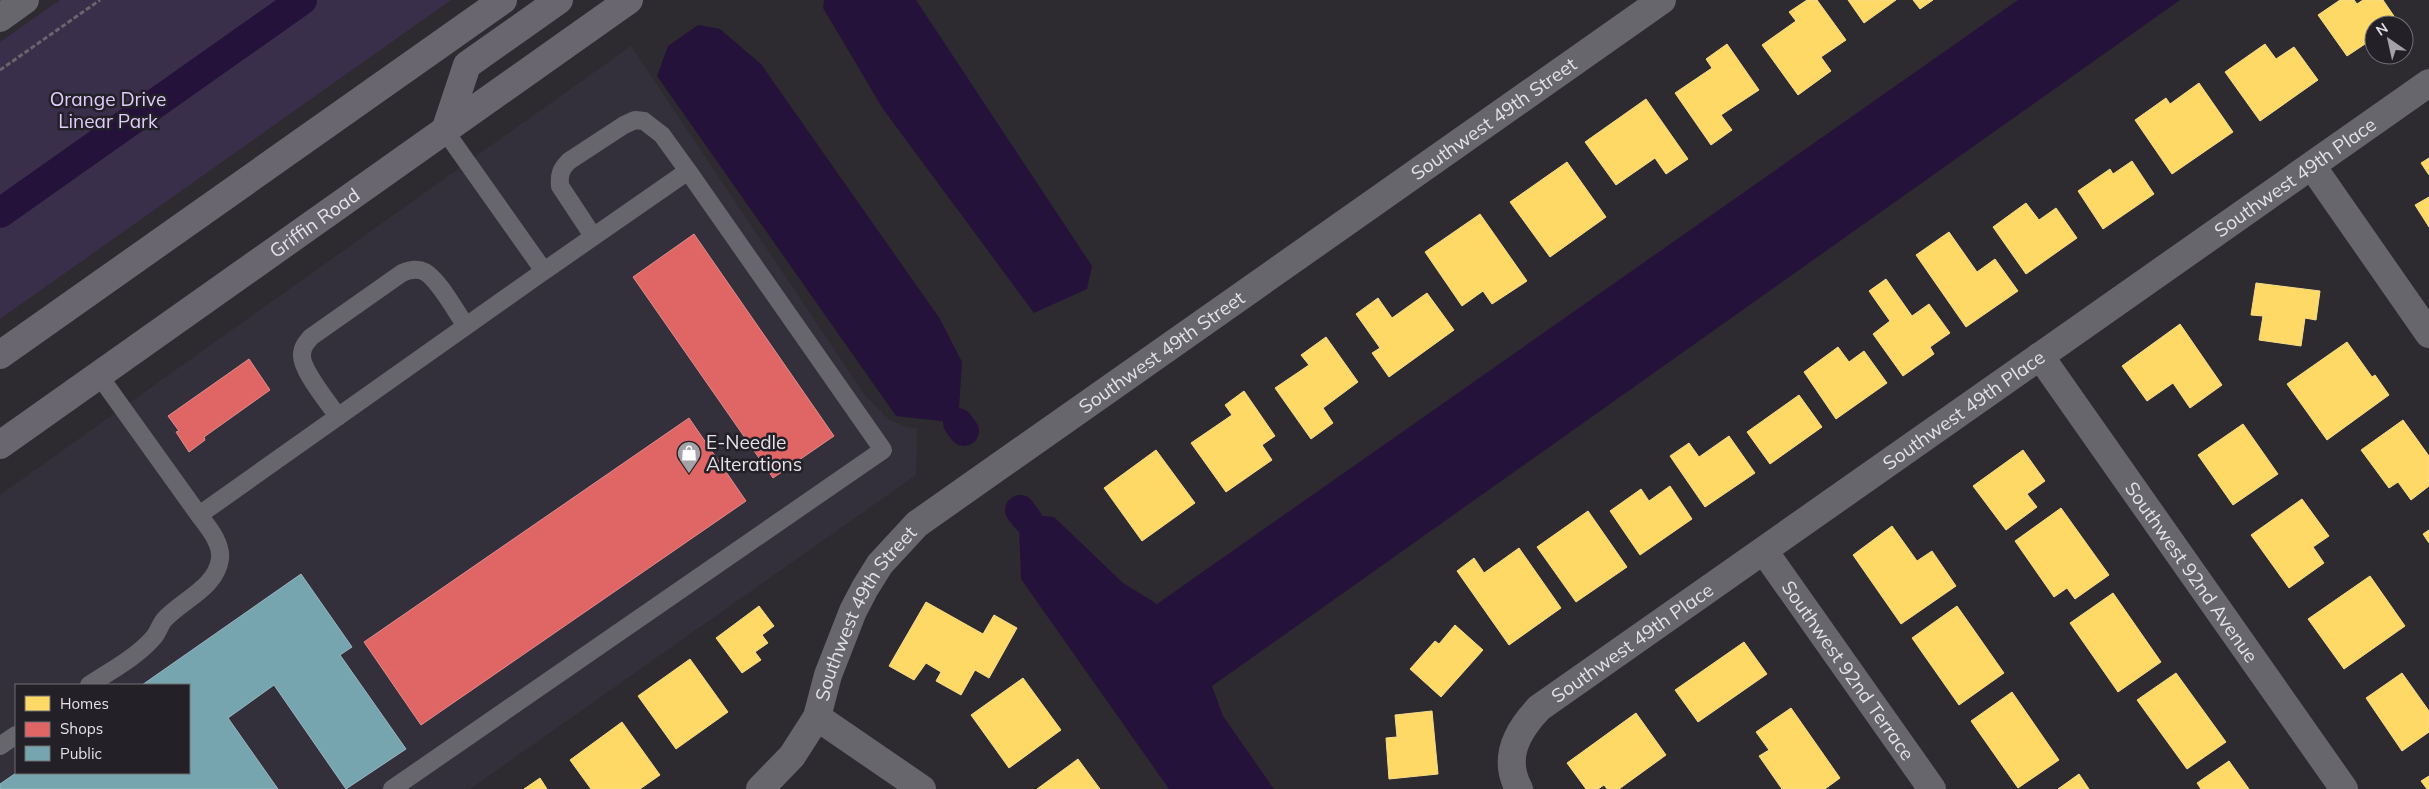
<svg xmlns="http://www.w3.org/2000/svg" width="2429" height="789" viewBox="0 0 2429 789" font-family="Mulish,sans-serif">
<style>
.built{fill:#34303b;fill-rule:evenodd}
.green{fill:#3a2f4b}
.water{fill:#25123a}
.homes{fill:#ffd966;stroke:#f7dc8c}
.shops{fill:#e06666;stroke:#e18b8c}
.public{fill:#76a5af;stroke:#97b7c0}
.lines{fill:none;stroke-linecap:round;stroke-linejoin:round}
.canal{stroke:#25123a;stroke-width:30}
.path{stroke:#68666a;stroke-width:3;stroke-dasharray:5 2.5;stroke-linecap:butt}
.service{stroke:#68666d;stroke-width:18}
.minor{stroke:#68666d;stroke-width:28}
.tertiary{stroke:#68666d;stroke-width:28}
.primary{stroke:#69666f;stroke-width:28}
.labels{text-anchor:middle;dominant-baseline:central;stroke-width:5;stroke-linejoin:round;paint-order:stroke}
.park-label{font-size:19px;fill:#dfcefc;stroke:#232027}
.street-label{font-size:19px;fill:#e3e2e6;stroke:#232027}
.poi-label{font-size:19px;fill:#e3e2e6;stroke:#232027;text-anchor:start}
</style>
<rect width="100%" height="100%" fill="#2d2b2f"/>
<path class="built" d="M631,46L866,397L890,420L904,426L917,429L916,475L470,789H0V495ZM16,685H189V773H16Z"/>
<path class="green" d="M60,0H451L0,319V42Z"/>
<path class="water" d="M824,0H916L1092,266L1087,289L1034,313L883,109L823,8Z
M2018,0H2180L1212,686L1223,716L1274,789H1169L1021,579L1019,525L1031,515L1054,517L1123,583L1157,604Z
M698,25L720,29L761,64L940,319L962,362L958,423L896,416L657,76L668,46Z"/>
<path class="homes" d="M1807,0H1817L1846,40L1821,57L1831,71L1798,95L1762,45L1796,21L1789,12Z
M1848,0H1896L1864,23Z
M1913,0H1933L1920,9Z
M2340,0H2354L2357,4L2363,0H2383L2398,22L2393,25H2374V38L2347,56L2318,15Z
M1727,44L1759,90L1721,115L1732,130L1711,145L1675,93L1712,68L1706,59Z
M2265,44L2276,59L2294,47L2318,80L2260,121L2225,72Z
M2199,83L2233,132L2172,174L2135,120L2166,98L2170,104Z
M1646,99L1688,159L1666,174L1655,158L1616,185L1585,142Z
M2429,158V175L2421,163Z
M2132,161L2154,194L2103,229L2078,191L2110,169L2113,174Z
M1567,162L1606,217L1550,257L1510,202Z
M2429,197V227L2415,205Z
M2026,203L2039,220L2056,208L2077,238L2026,274L1993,227Z
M1480,214L1527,281L1492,304L1483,291L1462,306L1425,252Z
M1949,232L1977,272L1995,259L2018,291L1966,327L1916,255Z
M1886,279L1912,316L1929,304L1950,333L1930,347L1934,354L1903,376L1873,334L1890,321L1869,291Z
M2256,283L2320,291L2316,320L2305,318L2301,346L2259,340L2263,316L2251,315Z
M1427,293L1454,330L1389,377L1372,353L1380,348L1356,314L1378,298L1392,318Z
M2180,324L2222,385L2190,408L2173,383L2147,401L2122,366Z
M1326,337L1358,382L1323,408L1333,423L1311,439L1275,388L1309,365L1301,355Z
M2347,342L2372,377L2375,375L2389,395L2327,440L2287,384Z
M1838,347L1849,362L1864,351L1887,383L1836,419L1804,372Z
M1244,391L1275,436L1262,445L1272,460L1226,492L1191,443L1232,415L1225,405Z
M1799,395L1822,427L1770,464L1747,432Z
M2403,420L2429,456V486L2411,500L2398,482L2389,488L2361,450Z
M2243,424L2278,474L2233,505L2198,455Z
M1729,436L1755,473L1705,507L1670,456L1689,443L1699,457Z
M1156,450L1195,503L1142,541L1104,488Z
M2023,450L2045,481L2027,494L2037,507L2006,530L1973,486Z
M1670,486L1692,519L1640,555L1610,511L1641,489L1649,501Z
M2302,499L2329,536L2313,547L2324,563L2289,588L2251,535Z
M2061,508L2109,575L2075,599L2067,588L2054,597L2015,541Z
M1588,511L1627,567L1576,602L1537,547Z
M1892,526L1917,561L1932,551L1956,586L1901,624L1853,555Z
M2429,530V543L2423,534Z
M1519,548L1561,608L1509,645L1457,571L1474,558L1484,573Z
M2370,576L2405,626L2344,669L2308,619Z
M2113,593L2161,662L2118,692L2070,623Z
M926,602L983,634L994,615L1017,628L989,678L975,670L961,695L936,681L941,672L926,663L914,680L889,666Z
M759,606L774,626L762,635L768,643L755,652L761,660L742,673L716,638Z
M1957,606L2004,673L1959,705L1912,638Z
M1455,625L1483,650L1441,697L1410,669L1435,641L1439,644Z
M1744,642L1767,674L1698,722L1675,690Z
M690,659L728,712L676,749L638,696Z
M2176,673L2226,742L2187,769L2137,700Z
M2402,673L2429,711V732L2402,751L2366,698Z
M1023,678L1061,730L1009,768L971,715Z
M2012,692L2059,760L2018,788L1971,721Z
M1791,708L1840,778L1825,789H1782L1759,756L1769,750L1756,732Z
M1432,711L1438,774L1389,779L1386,738L1397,737L1395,715Z
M1636,713L1666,755L1619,789H1607L1604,785L1598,789H1586L1567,763Z
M622,722L660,775L640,789H591L570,760Z
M1078,759L1100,789H1037Z
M2229,761L2249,789H2201L2197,783Z
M2079,774L2089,789H2058Z
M2429,776V789H2427L2421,781Z
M540,778L547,789H524Z"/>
<path class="shops" d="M694,234L834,436L773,478L633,277Z
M249,359L270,390L204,437L205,440L189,452L176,432L179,431L168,416Z
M689,418L746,501L421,725L364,642Z"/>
<path class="public" d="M301,574L352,647L340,655L406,749L346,789L274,685L228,718L278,789H0V784L16,773H189V685H142Z"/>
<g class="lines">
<path class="canal" d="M0,213L302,0
M958,423L964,431
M1020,510L1027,519"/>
<path class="path" d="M0,70L100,0"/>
<path class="service" d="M593,236L560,186C559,174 561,169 569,161L624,125L635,120L644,121L662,135L688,171
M98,374L199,515
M338,417C329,403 301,370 302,355C302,347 306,343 311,337L402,273C409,270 417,268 425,272C439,280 456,312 466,326
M89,685C110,671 137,657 154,637C158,632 160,625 164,620C182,600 216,588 220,559C222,543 208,527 199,515L544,271L445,131
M0,746L16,735
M392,789L883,450L688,171L544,271"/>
<g class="minor">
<path d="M2312,166L2429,334"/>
<path id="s1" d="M2040,356L2344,789"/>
<path id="s2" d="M1764,551L1932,789"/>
<path d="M817,717L922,789"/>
<path id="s3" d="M760,789L792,756L817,717L828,675L853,611L865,588L880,564L917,524L1662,0"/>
<path id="s4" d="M1519,789C1502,758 1517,731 1539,708L2429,83"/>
</g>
<path class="tertiary" d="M0,18L25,0"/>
<g class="primary">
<path d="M445,131L467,65L559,0"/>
<path d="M0,355L503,0"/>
<path id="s5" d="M0,445L629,0"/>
</g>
</g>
<defs>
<g id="shop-pin" transform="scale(1.25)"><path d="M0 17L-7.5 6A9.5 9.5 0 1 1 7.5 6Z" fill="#a3a2a6" stroke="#232027"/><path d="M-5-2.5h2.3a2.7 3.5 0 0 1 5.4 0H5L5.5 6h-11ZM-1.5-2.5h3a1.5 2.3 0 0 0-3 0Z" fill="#fff"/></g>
</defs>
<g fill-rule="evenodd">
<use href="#shop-pin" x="689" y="453"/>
</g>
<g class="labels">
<g class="park-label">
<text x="108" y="99">Orange Drive<tspan x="108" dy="22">Linear Park</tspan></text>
</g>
<g class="street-label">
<text stroke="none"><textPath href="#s3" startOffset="1018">Southwest 49th Street</textPath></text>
<text stroke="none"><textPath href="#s4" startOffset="1014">Southwest 49th Place</textPath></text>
<text stroke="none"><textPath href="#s5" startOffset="385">Griffin Road</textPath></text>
<text stroke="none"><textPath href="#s3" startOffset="612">Southwest 49th Street</textPath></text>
<text stroke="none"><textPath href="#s4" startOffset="609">Southwest 49th Place</textPath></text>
<text stroke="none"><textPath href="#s1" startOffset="264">Southwest 92nd Avenue</textPath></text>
<text stroke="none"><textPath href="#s3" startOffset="208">Southwest 49th Street</textPath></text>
<text stroke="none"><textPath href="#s4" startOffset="204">Southwest 49th Place</textPath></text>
<text stroke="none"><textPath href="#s2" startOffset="146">Southwest 92nd Terrace</textPath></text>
</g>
<g class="poi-label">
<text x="706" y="442">E-Needle<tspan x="706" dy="22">Alterations</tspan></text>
</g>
</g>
<rect x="15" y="684" width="175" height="90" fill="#232027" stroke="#706e73"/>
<rect x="25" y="696" width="25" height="15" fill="#ffd966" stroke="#706e73"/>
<text x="60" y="709" font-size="15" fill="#e3e2e6">Homes</text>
<rect x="25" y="722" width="25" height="15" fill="#e06666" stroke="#706e73"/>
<text x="60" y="734" font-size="15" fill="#e3e2e6">Shops</text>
<rect x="25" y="746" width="25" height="15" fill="#76a5af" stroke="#706e73"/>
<text x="60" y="759" font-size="15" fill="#e3e2e6">Public</text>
<g transform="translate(2389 40) rotate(326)"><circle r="24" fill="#232027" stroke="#706e73"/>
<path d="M0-4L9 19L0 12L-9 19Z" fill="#a3a2a6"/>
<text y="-8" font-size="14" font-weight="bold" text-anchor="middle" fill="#e3e2e6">N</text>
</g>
</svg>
